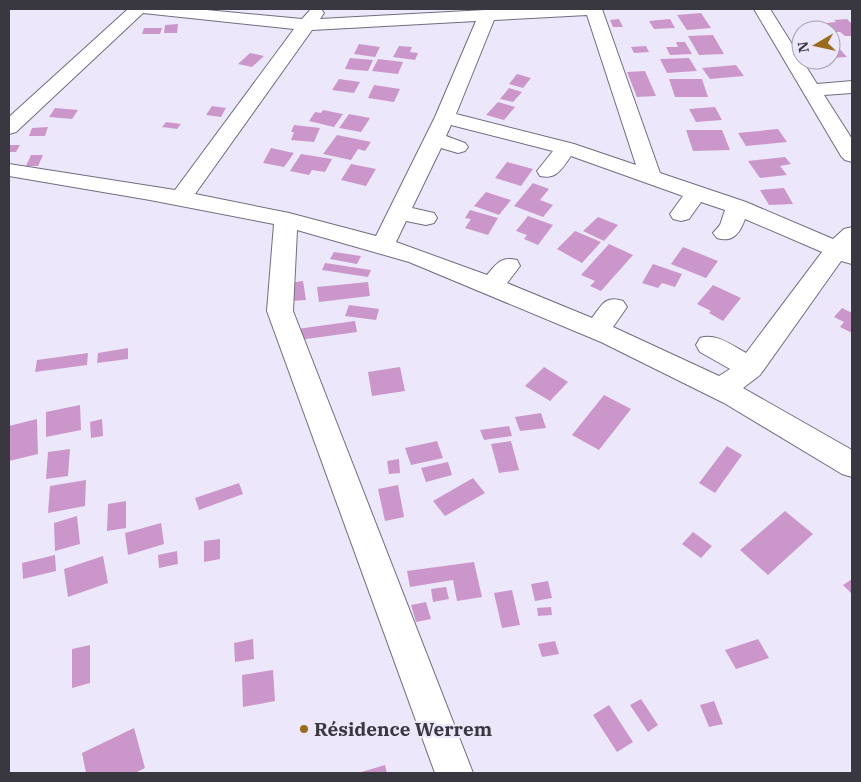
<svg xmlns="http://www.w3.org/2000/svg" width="861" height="782" viewBox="0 0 861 782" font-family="'IBM Plex Serif',serif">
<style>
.building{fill:#cb97cb}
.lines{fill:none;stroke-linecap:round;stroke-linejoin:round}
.minor-casing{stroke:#726d7e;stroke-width:2}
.minor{fill:#fff;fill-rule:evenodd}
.poi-dot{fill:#996c1b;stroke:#ede7fb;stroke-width:2}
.labels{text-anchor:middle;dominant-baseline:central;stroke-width:4.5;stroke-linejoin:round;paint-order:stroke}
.near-poi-label{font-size:19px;font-weight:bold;fill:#39373f;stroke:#ede7fb;text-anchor:start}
</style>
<rect width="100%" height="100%" fill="#ede7fb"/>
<path class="building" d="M701,13L711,28L687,30L677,15Z
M619,19L623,27H613L610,20Z
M670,19L675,28L654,29L649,21Z
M847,19L852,24V36H845L840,32H834L826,23L836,22L834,20Z
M178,24L177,33H164L165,25Z
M824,24L830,30H807L806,28L813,27L811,25Z
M144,28H162L160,34H142Z
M713,35L724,54L699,55L688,36Z
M831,39L847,57L831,58Z
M676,42H685L692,54L670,55L666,47H678Z
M359,44L380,47L375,57L354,54Z
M399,46L412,47L410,52L418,53L415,60L393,57Z
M646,46L649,52L634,53L631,47Z
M250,53L264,56L252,67L238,64Z
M350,58L373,60L368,71L345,69Z
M689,58L697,71L667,73L660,59Z
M378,59L403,62L398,74L372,71Z
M736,65L744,76L710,79L702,68Z
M645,71L656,96L637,97L627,72Z
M517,74L531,78L523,88L509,84Z
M339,79L360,82L354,93L332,90Z
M669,79H702L708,97H675Z
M374,85L400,89L394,102L368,98Z
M509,88L522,92L513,102L500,99Z
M498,102L515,107L504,120L486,115Z
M212,106L226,108L221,117L206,115Z
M715,107L722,120L696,122L689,109Z
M55,108L78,110L72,119L49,117Z
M323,110L343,114L334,127L309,121L315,112L321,113Z
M349,114L370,118L361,132L339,128Z
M166,122L181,124L177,129L162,127Z
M294,125L320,128L314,142L291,140L294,132H291Z
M48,127L45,136H29L32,128Z
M778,129L787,142L746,146L738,133Z
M686,130H722L730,150L693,151Z
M337,135L371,142L365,151L358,149L351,160L323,154Z
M10,145H20L16,152H9Z
M271,148L294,153L284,167L263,163Z
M301,154L332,159L325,172L312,170L309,175L290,171Z
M31,155H43L38,166H26Z
M785,157L791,164L780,166L787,175L760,178L748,161Z
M507,162L533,169L521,186L495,178Z
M351,164L376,169L366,186L341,180Z
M533,183L549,189L540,200L553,205L543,217L514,206Z
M784,188L793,204L769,205L760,190Z
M486,192L511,200L499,215L474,206Z
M470,210L498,218L488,235L465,228L471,219L465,218Z
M528,216L553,225L538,245L524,239L527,235L516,231Z
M598,217L618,225L604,241L583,231Z
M575,231L601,242L582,263L557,249Z
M609,244L633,255L601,291L590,286L595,281L581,275Z
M683,247L718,261L706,278L671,264Z
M334,252L361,256L357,264L330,259Z
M325,263L371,270L368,277L322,270Z
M653,264L682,274L675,287L662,283L658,288L642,283Z
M303,281L306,300L291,301L289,283Z
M368,282L370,296L319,302L317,287Z
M713,285L741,298L723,321L709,313L711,311L697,304Z
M349,305L379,309L376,320L345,316Z
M842,308L852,313V333L840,327L844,322L834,317Z
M355,321L357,332L299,340L297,329Z
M128,348V359L97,363L98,353Z
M88,353L87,365L35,372L37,360Z
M400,367L405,391L372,396L368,372Z
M544,367L568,382L550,401L525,386Z
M604,395L631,409L599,450L572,435Z
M80,405L81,430L46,437V412Z
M541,413L546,428L520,431L515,417Z
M37,419L38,454L9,461V426Z
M102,419L103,436L91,438L90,422Z
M509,426L512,436L484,440L480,430Z
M437,441L443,458L411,465L405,448Z
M511,441L519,470L499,473L491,444Z
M727,446L742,455L715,493L699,483Z
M70,449L68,476L46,479L48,452Z
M399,459L400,473L389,474L387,461Z
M448,462L452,475L426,482L421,468Z
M473,478L485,493L445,516L433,501Z
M86,480L85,506L48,513L50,486Z
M239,483L243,494L199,510L195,498Z
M398,485L404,517L385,521L378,489Z
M126,501V528L107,531L108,504Z
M785,511L813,534L768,575L740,550Z
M77,516L80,544L55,551L54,523Z
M161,523L164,544L128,555L125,533Z
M693,532L712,546L701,558L682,544Z
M220,539V559L204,562V541Z
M177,551L178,564L159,568L158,555Z
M55,555L56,571L23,579L22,563Z
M103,556L108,583L68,597L64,569Z
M474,562L482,597L457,601L453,580L410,587L407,571Z
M852,579V594L843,585Z
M548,581L552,598L535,601L531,584Z
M446,587L449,599L433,602L431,589Z
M512,590L520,625L502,628L494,593Z
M426,602L431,619L416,622L411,605Z
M551,607L552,615L538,616L537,608Z
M253,639L254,659L235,662L234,643Z
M758,639L769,658L736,669L725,650Z
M555,641L559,654L542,657L538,644Z
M90,645V683L72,688V649Z
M273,670L275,701L243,707L242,675Z
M641,699L658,725L648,732L630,705Z
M714,701L723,724L709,727L700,705Z
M609,705L633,742L617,752L593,715Z
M134,728L145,768L135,773H86L82,753Z
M385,765L387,773H358Z"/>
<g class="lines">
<g class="minor-casing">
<path id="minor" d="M128,9H196L302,19L311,9H321L324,13L320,19L504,9H602L660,173L746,202L833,239L844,229L852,227V264L841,261L760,375L743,388L852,450V477L842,474L724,403L601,342L409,262L297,230L293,311L473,773H435L267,311L274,224L150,200L9,176V164L175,190L294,29L143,13L16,132L9,134V117ZM587,15L636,165L574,144L456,114L494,20ZM476,21L435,117L376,236L289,213L195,194L312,30ZM451,125L553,151L537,171L540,176C557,180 562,168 571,156L683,196L670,214L673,219L681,221L689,219L701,202L725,210L720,225L713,233L717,238C733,243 740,233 745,219L822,252L746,353C731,345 717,333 700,338L696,345L700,352L730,369L719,376L613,327L627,307L623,301C605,295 602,305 592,318L507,283L520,266L517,260C501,256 496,264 487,275L396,242L406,221L426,225L434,223L437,218L434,213L412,208L441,148L458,153L465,151L468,147L465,143L446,136Z
M754,9H770L817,84L852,81V93L824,95L852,139V162L845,160L841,156Z"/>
</g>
<use href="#minor" class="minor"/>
</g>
<circle class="poi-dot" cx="304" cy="729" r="5"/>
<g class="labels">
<g class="near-poi-label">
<text x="314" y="729">Résidence Werrem</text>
</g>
</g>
<rect width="861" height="782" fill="none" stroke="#39373f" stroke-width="20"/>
<g transform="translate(816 45) rotate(261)"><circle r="24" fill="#ede7fb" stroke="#a5a1b0"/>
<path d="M0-4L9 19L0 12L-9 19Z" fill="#996c1b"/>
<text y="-8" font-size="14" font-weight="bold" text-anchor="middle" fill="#39373f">N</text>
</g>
</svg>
